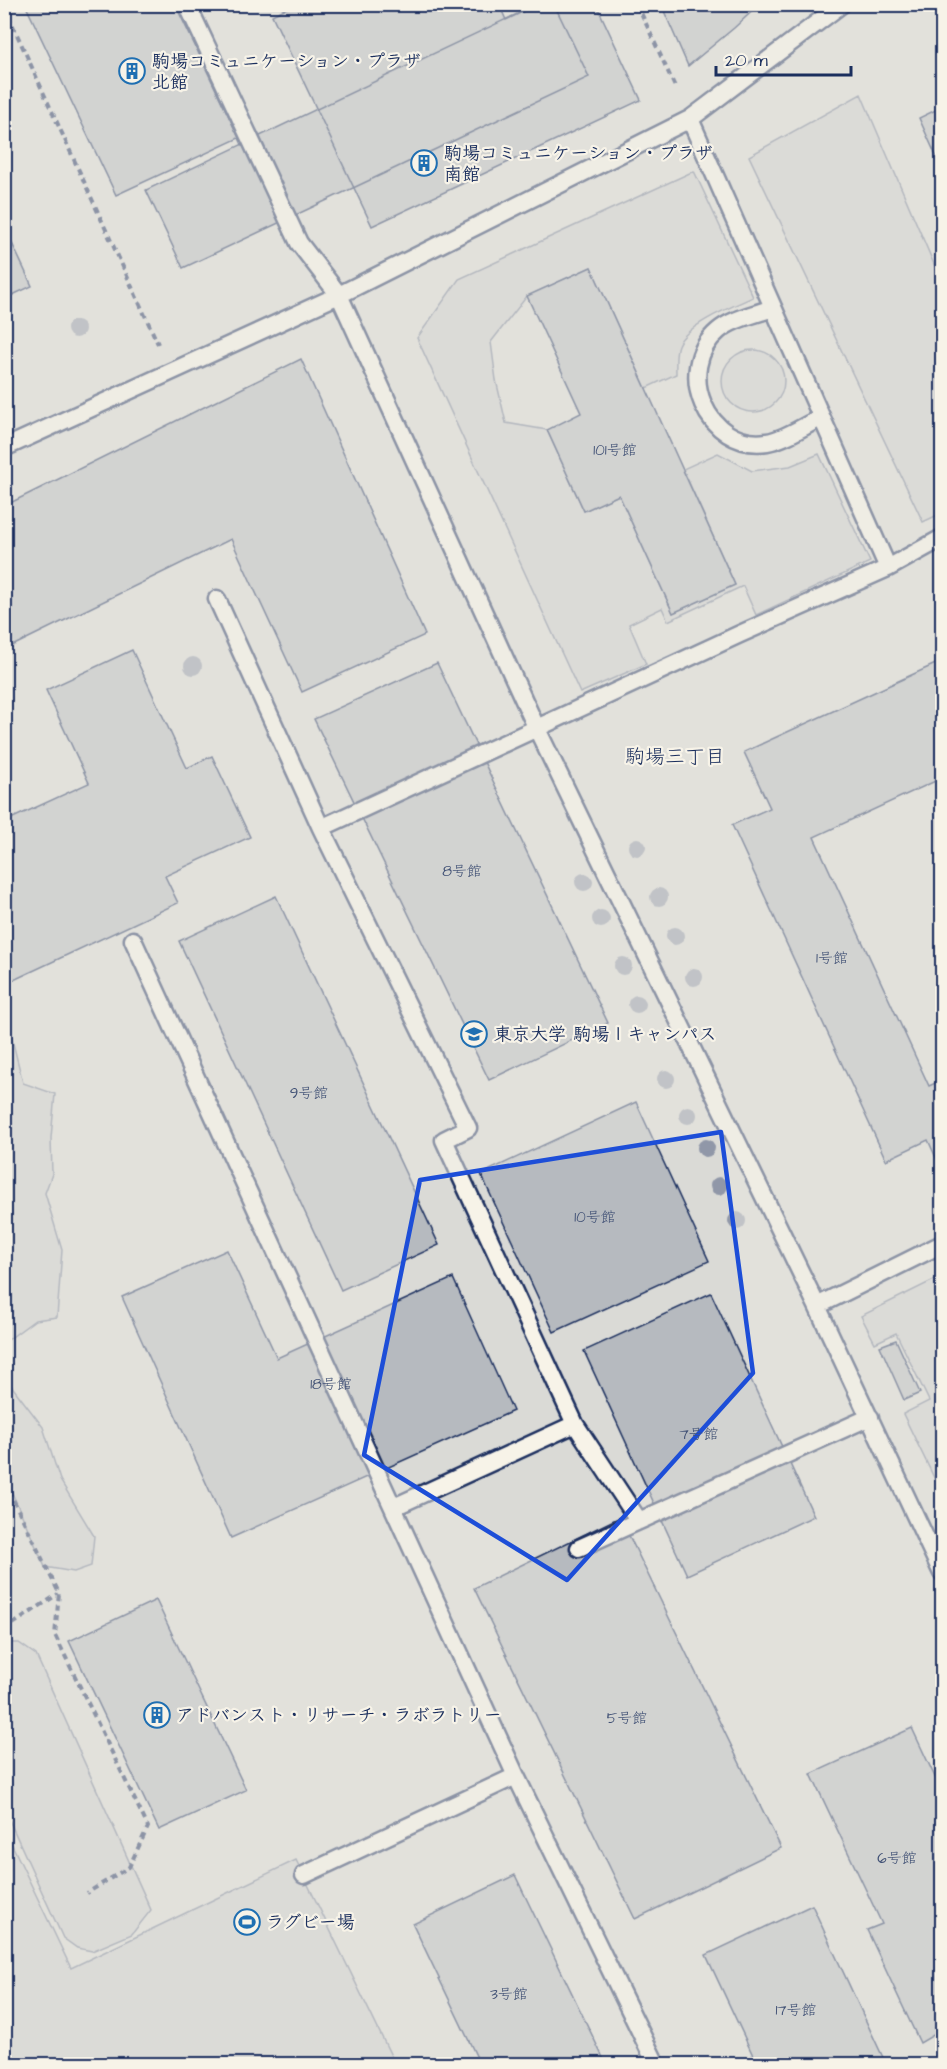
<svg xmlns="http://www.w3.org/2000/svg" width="947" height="2069" viewBox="0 0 947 2069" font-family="'Architects Daughter','Klee One',sans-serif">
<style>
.built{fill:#dadad6}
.green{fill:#cbcccd;stroke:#737e96;stroke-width:1.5}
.building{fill:#b6babf;stroke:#1b2f5e;stroke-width:1.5}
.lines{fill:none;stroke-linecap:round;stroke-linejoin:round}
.lane-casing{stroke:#1b2f5e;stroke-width:21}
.path{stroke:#1b2f5e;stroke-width:4;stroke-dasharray:6 4.5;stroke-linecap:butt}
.lane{stroke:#f7f3e8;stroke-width:16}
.tree{fill:#9097a8}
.marked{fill:none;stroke:#1d4ed8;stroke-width:4.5;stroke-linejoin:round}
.labels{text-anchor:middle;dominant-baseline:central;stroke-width:4.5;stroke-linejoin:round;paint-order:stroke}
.number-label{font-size:15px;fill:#425276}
.poi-label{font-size:18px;font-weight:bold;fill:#1b2f5e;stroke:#f7f3e8;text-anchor:start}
.neighbourhood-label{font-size:20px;fill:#1b2f5e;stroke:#f7f3e8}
</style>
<rect width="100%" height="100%" fill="#eae7e0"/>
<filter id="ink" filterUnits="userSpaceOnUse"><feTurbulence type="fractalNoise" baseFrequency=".0167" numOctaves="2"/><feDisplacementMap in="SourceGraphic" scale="12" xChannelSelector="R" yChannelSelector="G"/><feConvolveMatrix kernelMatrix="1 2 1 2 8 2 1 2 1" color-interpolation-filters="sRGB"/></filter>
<g filter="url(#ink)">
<path class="built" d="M5,5H942V2064H5Z"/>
<path class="green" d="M861,94L942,283V513L923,522L749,156Z
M694,171L753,297C733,306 686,325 678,345C675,352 676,366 676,374L646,388L591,267L527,296L491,342L496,380L506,423L547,430L584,511L619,495L673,613L735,585L683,469L718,453L752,471L790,466L819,454L870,562L756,615L743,586L668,621L662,608L629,624L646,664L580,693L417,338L459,279Z
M722 381a31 31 0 1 1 62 0a31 31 0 1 1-62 0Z
M4,1027L11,1035L23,1083L55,1094L51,1138L52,1174L45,1193L62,1250L57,1317L35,1320L5,1342Z
M942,1276V1494L903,1414L929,1401L896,1333L875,1343L861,1316Z
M4,1376L43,1427L60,1480L94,1536L91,1566L74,1572L45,1567L5,1477Z
M5,1643H19L36,1655L151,1910L132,1934L92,1951L77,1948L63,1938L5,1811Z
M4,1828L71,1968L296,1860L395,2064H5Z"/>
<path class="building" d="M25,4H175L239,138L116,195Z
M295,4H499L506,20L539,4H596L641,100L372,226L272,15Z
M538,4H554L589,77L183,268L146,190Z
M661,4H760L734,28L688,66Z
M942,107V169L919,118Z
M4,226L32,286L4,299Z
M591,267L735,585L673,613L619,495L584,511L547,430L581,413L527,296Z
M301,359L425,635L302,692L231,539L4,650V506Z
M132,650L187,768L212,756L250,837L165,876L178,903L5,984L4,822L89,783L46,690Z
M942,661V778L814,837L929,1086L942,1080V1171L928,1140L886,1160L732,825L770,808L744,752Z
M437,663L608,1023L489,1080L314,719Z
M276,896L439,1245L341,1290L179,941Z
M636,1102L709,1261L554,1332L481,1174Z
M227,1250L277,1358L453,1278L513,1411L231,1538L122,1297Z
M711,1293L814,1516L687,1575L584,1351Z
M896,1340L920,1393L904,1400L880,1346Z
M620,1517L781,1848L635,1919L474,1588Z
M156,1600L246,1790L159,1830L69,1641Z
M912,1728L942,1792V2050L935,2034L920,2043L867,1930L882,1924L811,1774Z
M515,1875L606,2064H480L413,1924Z
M812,1905L886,2064H757L706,1955Z"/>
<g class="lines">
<g class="lane-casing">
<path id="lane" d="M187,4L299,243L339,295L537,729L817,1306L942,1573
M690,119L842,4
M772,308C755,315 733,318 718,331C673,369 707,451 767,442C786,439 803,426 821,418
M4,448L339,295L690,119L888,568
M217,599L321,828L740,634L888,568L942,538
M321,828L468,1128L444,1140L575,1424L394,1507
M133,940L516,1776
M817,1306L942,1244
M575,1424L639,1521
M579,1548L870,1417
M304,1875L516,1776L656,2064"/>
</g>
<path class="path" d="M637,4L676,89
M4,6L158,344
M4,1481L59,1593L55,1635L148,1827L129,1867L87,1893
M4,1630L58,1594"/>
<use href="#lane" class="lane"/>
</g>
<g class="tree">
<circle cx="76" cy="329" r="9"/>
<circle cx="193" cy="666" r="9"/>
<circle cx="637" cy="847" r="9"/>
<circle cx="584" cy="882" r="9"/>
<circle cx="659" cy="897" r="9"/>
<circle cx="601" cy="919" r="9"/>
<circle cx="675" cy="936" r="9"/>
<circle cx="623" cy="966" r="9"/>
<circle cx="694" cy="977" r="9"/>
<circle cx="637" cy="1004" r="9"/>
<circle cx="666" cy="1079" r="9"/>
<circle cx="688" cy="1115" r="9"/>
<circle cx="706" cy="1148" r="9"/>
<circle cx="719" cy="1186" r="9"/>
<circle cx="737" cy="1221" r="9"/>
</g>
</g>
<path d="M0 0H947V2069H0ZM721,1132L753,1373L567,1580L364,1455L420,1180Z" fill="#eae7e0" fill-opacity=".55" fill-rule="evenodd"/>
<path class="marked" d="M721,1132L753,1373L567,1580L364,1455L420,1180Z"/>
<defs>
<g id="building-ring" transform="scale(1.35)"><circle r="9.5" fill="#f7f3e8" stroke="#1f6fb2" stroke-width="1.5"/><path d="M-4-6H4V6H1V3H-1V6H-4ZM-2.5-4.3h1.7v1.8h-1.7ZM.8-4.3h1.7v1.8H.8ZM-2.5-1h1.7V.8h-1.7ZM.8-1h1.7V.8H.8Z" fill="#1f6fb2"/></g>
<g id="university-ring" transform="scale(1.35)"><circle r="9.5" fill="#f7f3e8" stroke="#1f6fb2" stroke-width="1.5"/><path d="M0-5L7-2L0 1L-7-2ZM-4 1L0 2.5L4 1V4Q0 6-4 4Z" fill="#1f6fb2"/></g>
<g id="stadium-ring" transform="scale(1.35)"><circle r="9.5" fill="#f7f3e8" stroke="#1f6fb2" stroke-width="1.5"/><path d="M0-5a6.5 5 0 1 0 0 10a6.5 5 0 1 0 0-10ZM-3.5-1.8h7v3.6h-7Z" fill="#1f6fb2"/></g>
</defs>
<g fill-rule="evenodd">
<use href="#building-ring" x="132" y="71"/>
<use href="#building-ring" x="424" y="163"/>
<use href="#university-ring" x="474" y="1034"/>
<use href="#building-ring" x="157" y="1715"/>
<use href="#stadium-ring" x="247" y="1922"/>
</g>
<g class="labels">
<g class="number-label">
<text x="615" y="450">101号館</text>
<text x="462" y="871">8号館</text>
<text x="832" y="958">1号館</text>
<text x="309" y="1093">9号館</text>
<text x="595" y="1217">10号館</text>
<text x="331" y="1384">18号館</text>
<text x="699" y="1434">7号館</text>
<text x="627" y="1718">5号館</text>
<text x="897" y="1858">6号館</text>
<text x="509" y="1994">3号館</text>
<text x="796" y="2010">17号館</text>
</g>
<g class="poi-label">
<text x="152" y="61">駒場コミュニケーション・プラザ<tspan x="152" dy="21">北館</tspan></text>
<text x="444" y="153">駒場コミュニケーション・プラザ<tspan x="444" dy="21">南館</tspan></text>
<text x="494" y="1034">東京大学 駒場Ⅰキャンパス</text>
<text x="176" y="1715">アドバンスト・リサーチ・ラボラトリー</text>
<text x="266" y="1922">ラグビー場</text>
</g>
<g class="neighbourhood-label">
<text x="675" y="757">駒場三丁目</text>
</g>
</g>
<rect width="947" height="2069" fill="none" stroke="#f7f3e8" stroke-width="24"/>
<rect x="12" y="12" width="923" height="2045" fill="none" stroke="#1b2f5e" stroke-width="2" filter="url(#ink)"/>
<path d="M716 66v9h135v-9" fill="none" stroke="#1b2f5e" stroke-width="3"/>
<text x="725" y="66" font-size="18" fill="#1b2f5e" stroke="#f7f3e8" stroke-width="4.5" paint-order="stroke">20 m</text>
</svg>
